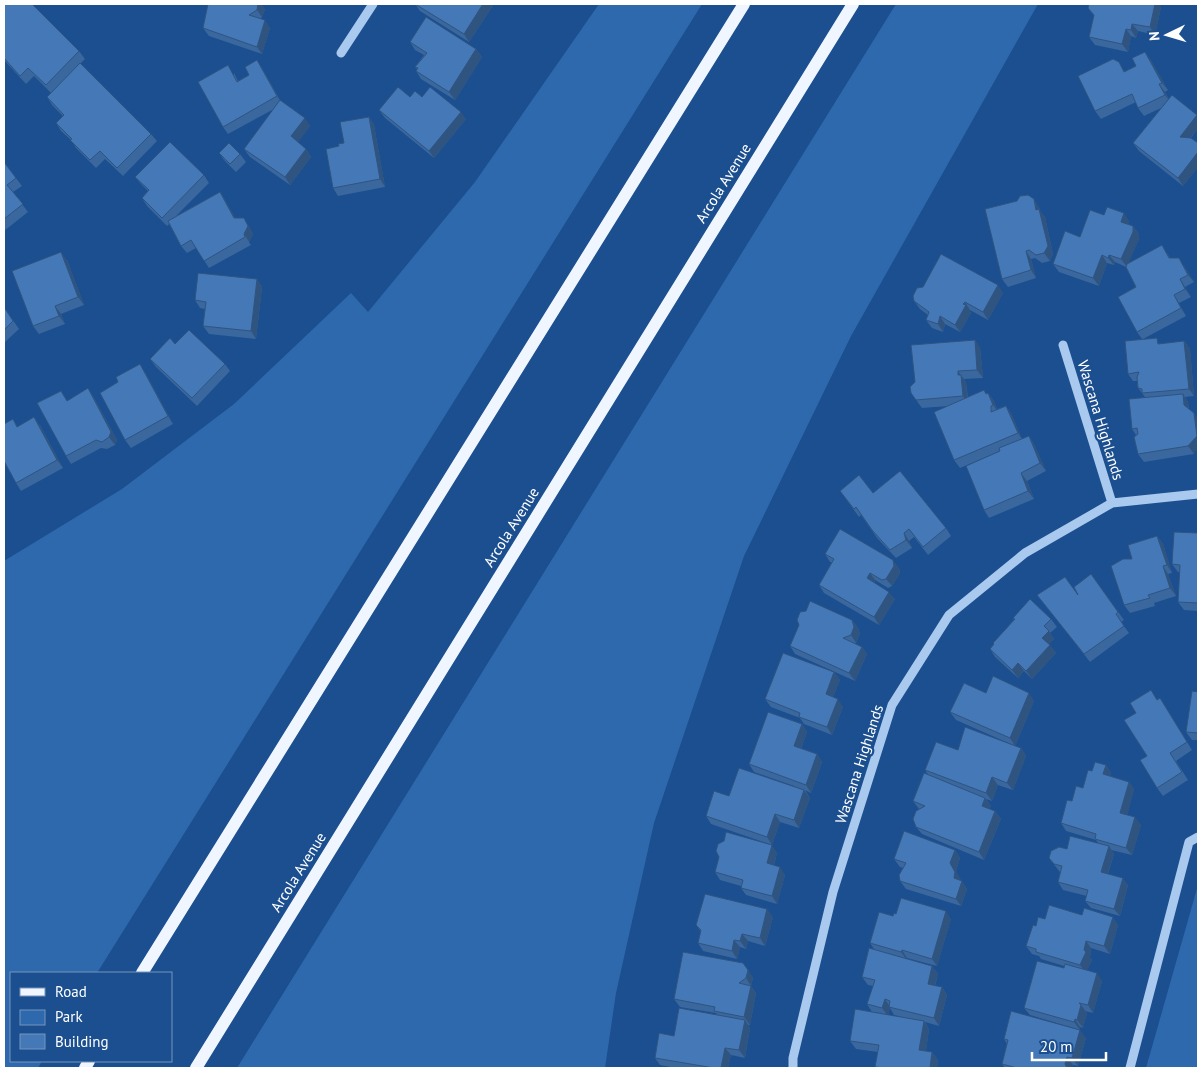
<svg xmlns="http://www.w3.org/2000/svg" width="1202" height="1072" viewBox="0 0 1202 1072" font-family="'PT Sans',sans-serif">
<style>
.green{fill:#2e69ad}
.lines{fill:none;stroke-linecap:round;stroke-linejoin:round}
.minor{stroke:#a9c9ee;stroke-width:9}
.major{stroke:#f0f6ff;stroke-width:12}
.wall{fill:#3a679d;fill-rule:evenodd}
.shaded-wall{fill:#305480}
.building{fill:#4478b7;stroke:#305480}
.labels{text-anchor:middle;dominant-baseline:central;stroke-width:4.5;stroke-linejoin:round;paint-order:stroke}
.street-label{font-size:15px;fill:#fff;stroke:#1b4f8f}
</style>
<rect width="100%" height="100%" fill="#1b4f8f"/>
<path class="green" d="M599,4H702L97,973H11V1061H42L38,1068H4V561L122,489L234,404L351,293L368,312L475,182Z
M896,4H1038L851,336L744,556L654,823L616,993L605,1068H237Z
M1198,885V1068H1146Z"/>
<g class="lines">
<path class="minor" d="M341,53L373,4
M1063,345L1112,503
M793,1068V1058L833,892L892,705L949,615L1025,553L1112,503L1198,494
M1130,1068L1189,842L1198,837"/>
<path class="major" d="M142,973L744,4
M85,1068L89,1061
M196,1068L853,4"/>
</g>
<path class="wall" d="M4,4L79,51L85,59L51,93L34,76L26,84L4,60Z
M208,4L265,9L262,17L260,19L270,28L262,54L209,36L203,28Z
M415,4H494L469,42L420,11Z
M1161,7L1155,35L1138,31L1136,38L1131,36L1128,52L1095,45L1089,37L1094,16L1088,8Z
M410,42L476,49L482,57L455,100L421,79L416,71L417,69L415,67L424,55L415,50Z
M1145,52L1150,59L1168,90L1165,92L1169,99L1197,115L1198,116V128L1191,138L1198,144V167L1183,186L1139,151L1133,143L1161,108L1144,116L1138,108L1136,102L1101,119L1095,111L1124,70L1125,72L1136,66Z
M257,60L262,68L280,100L310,126L298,142L306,149L311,157L290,185L250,157L244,149L274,109L228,134L223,127L234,73L238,81L249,75Z
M47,97L151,134L157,141L123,176L105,159L96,168L76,148L71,140L61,131L56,123L63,116L52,105Z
M410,97H422L466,119L434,158L385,118L379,110Z
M369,117L374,125L385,187L338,196L333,188L339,146L344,143Z
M219,153L240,154L246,162L236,172L224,160Z
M4,162L22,186L13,192L28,212L4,231Z
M204,175L209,183L176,216L220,192L225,200L235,218H244L253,234L249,242L251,245L209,268L196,248L187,253L181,246L169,224L167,226L147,206L142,198L148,191L141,184L135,177Z
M1039,207L1040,211L1045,217L1053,254L1050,261L1042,263L1035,258L1031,259L1036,278L1008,287L1002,279Z
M1129,221L1128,224L1133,226L1139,234V239L1128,263L1167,253L1170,258L1184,266L1194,282L1185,287L1191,297L1179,303L1186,316L1143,339L1161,344L1184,341L1190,349L1194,396L1185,397L1188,402L1194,454L1144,462L1138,454L1136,435L1132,429L1145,397L1138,388L1137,381H1133L1128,374L1142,339L1137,332L1136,287L1126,267L1115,262L1114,265L1107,263L1099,286L1059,272L1053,264L1080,237Z
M67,260L84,305L61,314L65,324L39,334L33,326Z
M257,279L262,287L256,339L209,334L203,326L205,309L200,308L195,300Z
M1003,293L988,320L970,310V311L971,313L960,332L945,324L943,332L932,328L926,320L928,315L920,309L914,301Z
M4,307L19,329L4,343Z
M175,344L225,364L230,371L197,406L156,367L150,359Z
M980,347L983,378L964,379L966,382L968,398L988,393L994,401L997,409L1006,406L1011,413L1022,439L1029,436L1034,444L1046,471L1027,481L1034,499L989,518L984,510L1000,451L960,468L954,460L949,406L922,408L911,393Z
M145,372L173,424L131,448L125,440L118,382Z
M93,396L117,440L115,445L107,449L101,448L71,464L66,456L68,400Z
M40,425L63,468L21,491L16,483L18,427Z
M840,491L873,493L946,528L951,536L928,555L914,537L909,541L912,548L896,558L877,538L861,515L859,517Z
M1198,533V611L1184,610L1178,602L1180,572H1178L1172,564Z
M1157,536L1163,544L1172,573L1168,574L1176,596L1154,603L1155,606L1130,613L1124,605L1132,559Z
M825,554L899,568L900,573L892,586L888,588L875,580L874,583L895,599L879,625L824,593L819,585L832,562H830Z
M1091,574L1124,620L1121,622L1129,633L1090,662L1037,595H1078Z
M1013,618L1051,619L1057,627L1050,633L1054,639L1049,644L1056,653L1032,679L1024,671L1018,678L995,657L990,649L1014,619Z
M852,620L858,628L860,634L856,643H855L862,647L867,654L855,681L795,654L790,646Z
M834,672L840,680L833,697L843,707L832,735L804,724L800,718L771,707L765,699Z
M1198,692V740H1192L1186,732Z
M986,693L1034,701L1015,746L956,720L950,712Z
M1160,698L1192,750L1176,761L1188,780L1163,796L1157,788L1147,756L1158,699Z
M802,724L807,732L801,749L817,754L822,762L811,793L805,790L810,798L799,828L780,822L772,845L711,824L706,816L729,796L794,786L754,772L749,764Z
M1021,748L1026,756L1013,790L998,785L992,801L986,799L991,806L989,809L995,811L1001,819L984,860L922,834L916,827L919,809L913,801L929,776L925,770L958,750Z
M1106,765L1111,773L1110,776L1129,782L1134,789L1127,815L1141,825L1132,855L1111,850L1114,854L1108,874L1128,885L1120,916L1091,908L1085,901L1087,896L1063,890L1058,882L1060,872L1059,871L1049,858L1067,849L1098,843L1096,840L1066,831L1061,823L1072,801L1083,788L1092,771Z
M955,850L960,858L956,871L961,881L967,889L961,906L906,889L900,881L903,868L900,867L894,859Z
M777,853L774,865L785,875L777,904L746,895L741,888V886L720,880L715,872Z
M1082,915L1118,925L1110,954L1091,948L1090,958L1092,960L1087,970L1102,981L1093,1013L1085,1011L1087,1013L1083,1028L1080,1027V1030L1030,1015L1024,1008L1064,968V966L1041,959L1039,956L1032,954L1026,946L1036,926L1045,919Z
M893,916L951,919L937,966L907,958V959L932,966L938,974L935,986L942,987L947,995L939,1026L925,1022L929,1029L926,1051L932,1052L938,1060L937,1068H876L875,1067L878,1052L856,1049L850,1041L879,1013L872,1012L867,1004L873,986L868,985L862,977L874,949L870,943ZM890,1008L894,1015L913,1020L888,1015Z
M773,917L765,946L748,941L746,949L740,947L737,959L703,951L698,943L701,932L696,925Z
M743,963L753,978L751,986L756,993L750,1025H748L750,1028L745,1058L731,1055L728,1068H676L660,1065L655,1058L674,1036L717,1015L716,1013L680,1007L674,999Z
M1086,1038L1078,1066L1073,1065L1072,1068H1005L1002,1064L1007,1044L1004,1039Z"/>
<path class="shaded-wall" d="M258,4H262L265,9L262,17L257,10Z
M483,4H494L469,42L464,34Z
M1155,4H1159L1161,7L1155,35L1150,27Z
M265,20L270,28L262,54L257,47Z
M1132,24L1138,31L1136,38L1131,30Z
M1126,29L1131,36L1128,52L1122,44Z
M476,49L482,57L455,100L449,92Z
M1145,52L1150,59L1168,90L1162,83Z
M257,60L262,68L282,104L277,96Z
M1159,84L1165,92L1171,103L1165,95Z
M461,112L466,119L434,158L429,151Z
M1197,115L1198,116V128L1185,145L1180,137Z
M369,117L374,125L385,187L380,179Z
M305,118L310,126L297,144L291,136Z
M306,149L311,157L290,185L285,177Z
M1198,152V164H1197L1198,167L1183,186L1178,178Z
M220,192L225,200L240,226L234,218Z
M1034,199L1039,207L1040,211L1045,217L1053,254L1050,261L1044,253Z
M1124,213L1129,221L1126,230L1121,222Z
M244,218L253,234L249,242L251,245L244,234Z
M1133,226L1139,234V239L1127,267L1121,259Z
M1026,251L1031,259L1036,278L1031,270Z
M61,252L67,260L84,305L78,297Z
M1102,255L1107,263L1099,286L1093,278Z
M1109,255L1115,262L1114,265L1108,258Z
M1179,258L1194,282L1188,275Z
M257,279L262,287L256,339L251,331Z
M1180,279L1185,287L1191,297L1185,289Z
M998,285L1003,293L988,320L983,312Z
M1174,295L1179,303L1186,316L1181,308Z
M965,302L970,310V311L971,313L960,332L955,325Z
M55,306L61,314L65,324L59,316Z
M940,316L945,324L943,332L938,324Z
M975,340L980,347L983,378L977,370Z
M1184,341L1190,349L1194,396L1189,389Z
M140,364L145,372L173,424L168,416Z
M958,371L966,382L968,404L963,396Z
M88,388L93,396L117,440L115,445L109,437Z
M988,393L994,401L999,413L993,405Z
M1183,394L1188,402L1189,413L1184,405Z
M1006,406L1011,413L1023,441L1018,433Z
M1194,413L1198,419V448L1194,454L1188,446Z
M34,417L40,425L63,468L57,460Z
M1029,436L1034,444L1046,471L1040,463Z
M1021,473L1027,481L1034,499L1028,491Z
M904,533L909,541L912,548L906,540Z
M1157,536L1163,544L1172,573L1167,565Z
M893,560L899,568L900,573L892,586L886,579Z
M1163,566L1168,574L1176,596L1170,588Z
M870,573L875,580L873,586L867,578Z
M889,592L895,599L879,625L874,617Z
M852,620L858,628L860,634L856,643L851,635Z
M1049,631L1054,639L1048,646L1042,638Z
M1050,645L1056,653L1032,679L1026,671Z
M862,647L867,654L855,681L849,673Z
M1018,663L1024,671L1018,678L1012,670Z
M834,672L840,680L831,702L826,694Z
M1029,693L1034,701L1015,746L1010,738Z
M838,699L843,707L832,735L827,727Z
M802,724L807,732L799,754L794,746Z
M1021,748L1026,756L1013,790L1007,783Z
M817,754L822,762L811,793L806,785Z
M1106,765L1111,773L1109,782L1103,774Z
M992,777L998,785L992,801L986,793Z
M1129,782L1134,789L1126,821L1120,813Z
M804,790L810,798L799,828L794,820Z
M985,798L991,806L988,814L982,806Z
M995,811L1001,819L984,860L979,852Z
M775,814L780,822L772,845L767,837Z
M1135,817L1141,825L1132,855L1126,848Z
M772,845L777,853L772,871L767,863Z
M1109,846L1114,854L1106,879L1101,872Z
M955,850L960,858L956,871L961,880L959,886L954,878L950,863Z
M780,867L785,875L777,904L772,896Z
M1123,878L1128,885L1120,916L1114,909Z
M962,881L967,889L961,906L956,899Z
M767,909L773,917L765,946L760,938Z
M946,911L951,919L937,966L932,959Z
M1113,917L1118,925L1110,954L1104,946Z
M742,934L748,941L746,949L740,941Z
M734,940L740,947L737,959L732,951Z
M1086,941L1091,948L1090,958L1092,960L1086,973L1080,965Z
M902,950L907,958V960L901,952Z
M932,966L938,974L933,992L928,984Z
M748,970L753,978L751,986L746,978Z
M1097,973L1102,981L1093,1013L1088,1005Z
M751,986L756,993L750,1025L744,1017Z
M942,987L947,995L939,1026L934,1018Z
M885,999L890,1007H889L890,1008L888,1016L882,1008Z
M1081,1005L1087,1013L1083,1028L1077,1020Z
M1075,1019L1080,1027V1030L1074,1022Z
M745,1020L750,1028L745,1058L739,1050Z
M924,1021L929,1029L925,1058L919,1050Z
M1080,1030L1086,1038L1078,1066L1072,1058Z
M725,1048L731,1055L728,1068H721Z
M932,1052L938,1060L937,1068H930Z
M1067,1057L1073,1065L1072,1068H1067L1065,1064Z"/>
<path class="building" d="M4,4H32L79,51L46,85L28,68L20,76L4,58Z
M208,4H258L257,10L249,15L265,20L257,47L203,28Z
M415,4H483L464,34Z
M1089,4H1155L1150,27L1132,24L1131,30L1126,29L1122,44L1089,37L1094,15L1088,8Z
M426,17L476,49L449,92L416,71L418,68L415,67L427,53L410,42Z
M1145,52L1162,83L1159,84L1165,95L1138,108L1132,94L1095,111L1078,76L1113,59L1119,62L1124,72L1136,66L1132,58Z
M257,60L277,96L223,127L198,82L228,65L237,82L249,75L245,67Z
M80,63L151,134L117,168L100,151L90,160L70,140L72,139L56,123L64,115L47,97Z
M398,87L410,97L415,91L422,97L430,87L461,112L429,151L379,110Z
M1172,95L1197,115L1180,137L1191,138L1198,143V152L1178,178L1133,143Z
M280,100L305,118L291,136L306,149L285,177L244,149Z
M369,117L380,179L333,188L326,149L339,146L338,144L344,143L340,122Z
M170,142L204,175L162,218L142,198L149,190L135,177Z
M229,143L240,154L230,164L219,153Z
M4,162L16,178L7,185L23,204L4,219Z
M220,192L234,218H244L248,226L244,234L245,237L204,261L191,240L181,246L168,221Z
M1028,195L1034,199L1036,210L1039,209L1048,246L1044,253L1036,255L1029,250L1026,251L1031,270L1002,279L985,209L1017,201L1020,196Z
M1107,207L1124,213L1121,222L1133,226V232L1121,259L1109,255L1108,258L1102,255L1093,278L1053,264L1065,231L1080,237L1090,210L1104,215Z
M1162,245L1169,258H1179L1188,275L1180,279L1185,289L1174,295L1181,308L1137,332L1118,297L1136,287L1126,267L1127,264Z
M61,252L78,297L55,306L59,316L33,326L12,271Z
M941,254L998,285L983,312L965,302L963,304L966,305L955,325L940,316L938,324L926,320L929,312L914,301L913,296L917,288L923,287Z
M198,273L257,279L251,331L203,326L206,302L195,300Z
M4,307L13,321L4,330Z
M189,330L225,364L192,398L150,359L170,338L175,344Z
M1157,338L1158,344L1184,341L1189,389L1142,393V389L1138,388L1137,377L1139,372L1128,374L1125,341Z
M975,340L977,370L958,371V375H961L963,396L916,400L911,393L910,387L915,382L911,345Z
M140,364L168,416L125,440L100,393L118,382L116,377Z
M88,388L111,432L109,437L102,442L96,440L66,456L37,403L61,391L67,401Z
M984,390L986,394L988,393L993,405L991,406V412L1006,406L1018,433L954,460L934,412Z
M1183,394L1184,405L1194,413L1197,436L1188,446L1138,454L1134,437L1138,434L1137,428L1132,429L1129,399Z
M34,417L57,460L16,483L4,461V424L13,419L17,427Z
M1029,436L1040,463L1021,473L1028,491L984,510L966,466L1000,451L999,448Z
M900,471L946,528L923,547L909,529L904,533L906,540L890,550L872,530L856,507L854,509L840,491L859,475L873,493Z
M840,529L893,560L894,566L886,579L882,580L870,573L867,578L889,592L874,617L819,585L834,559L825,554Z
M1174,532L1198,533V603L1178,602L1180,565L1172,564Z
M1157,536L1167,565L1163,566L1170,588L1148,595L1150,598L1124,605L1111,566L1123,559H1132L1128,545Z
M1091,574L1118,612L1116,614L1124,626L1084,654L1037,595L1065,577L1078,595L1074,587Z
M1030,599L1051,619L1044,626L1049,631L1042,638L1050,645L1026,671L1018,663L1012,670L990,649L994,644L993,643L1015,619L1013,618Z
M810,601L852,620L854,627L851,635L843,638L862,647L849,673L790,646L799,625L797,620L800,612L806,611Z
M783,653L834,672L826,694L838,699L827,727L799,717L800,713L765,699Z
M993,676L1029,693L1010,738L950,712L964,683L986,693Z
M1151,690L1157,700L1160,698L1187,742L1170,753L1182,772L1157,788L1140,760L1147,756L1124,720L1136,713L1130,703Z
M1192,691L1198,692V733L1186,732Z
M768,712L802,724L794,746L817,754L806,785L749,764Z
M965,727L1021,748L1007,783L992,777L986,793L925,770L936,742L958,750Z
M1095,762L1106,765L1103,774L1129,782L1120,813L1135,817L1126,848L1095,839L1096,834L1061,823L1067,800L1072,801L1076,786L1083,788L1088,770L1092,771Z
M739,768L804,790L794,820L775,814L767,837L706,816L714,791L729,796Z
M924,773L985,798L982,806L995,811L979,852L916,827L913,819L916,811L925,806L913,801Z
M904,831L955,850L950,863L955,872L954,878L962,881L956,899L900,881L899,875L906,863L894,859Z
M726,832L772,845L767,863L780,867L772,896L741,888L743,880L715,872L719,857L716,851L718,844L724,841Z
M1070,836L1109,846L1101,872L1123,878L1114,909L1085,901L1088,890L1058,882L1062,866L1054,864L1049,858L1051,851L1059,847L1067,849Z
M705,894L767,909L760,938L742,934L740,941L734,940L732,951L698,943L701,930L696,925Z
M901,898L946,911L932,959L902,950L901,952L870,943L879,912L893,916L894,913L896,914Z
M1049,905L1082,915L1084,908L1113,917L1104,946L1086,941L1084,950L1086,952L1080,965L1036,952V949L1026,946L1033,925L1036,926L1038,917L1045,919Z
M869,948L932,966L928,984L942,987L934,1018L889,1007L890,1001L885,999L882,1008L867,1004L875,980L862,977Z
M683,952L743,963L748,970L746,978L739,983L751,986L744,1017L714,1011L715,1007L674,999Z
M1037,961L1064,968L1065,964L1097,973L1088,1005L1079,1003L1081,1005L1077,1020L1075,1019L1074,1022L1024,1008Z
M679,1008L745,1020L739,1050L725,1048L721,1068H714L655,1058L659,1033L674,1036Z
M855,1009L924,1021L919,1050L932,1052L930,1068H886L875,1067L879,1045L850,1041Z
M1011,1011L1080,1030L1072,1058L1067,1057L1065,1064L1067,1068H1017L1002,1064L1008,1040L1004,1039Z"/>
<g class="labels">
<g class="street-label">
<text transform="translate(723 183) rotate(-58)">Arcola Avenue</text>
<text transform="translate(1101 420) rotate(73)">Wascana Highlands</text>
<text transform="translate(511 527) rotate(-58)">Arcola Avenue</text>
<text transform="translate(859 764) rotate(-72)">Wascana Highlands</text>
<text transform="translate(298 872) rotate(-58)">Arcola Avenue</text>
</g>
</g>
<rect width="1202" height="1072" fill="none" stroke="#ffffff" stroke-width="10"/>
<rect x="10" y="972" width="162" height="90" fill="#1b4f8f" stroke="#7695bc"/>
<rect x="20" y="988" width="25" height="8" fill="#f0f6ff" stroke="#7695bc"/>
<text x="55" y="997" font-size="15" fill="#ffffff">Road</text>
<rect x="20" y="1010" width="25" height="15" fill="#2e69ad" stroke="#7695bc"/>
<text x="55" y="1022" font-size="15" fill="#ffffff">Park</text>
<rect x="20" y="1034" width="25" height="15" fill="#4478b7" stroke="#7695bc"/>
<text x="55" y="1047" font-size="15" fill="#ffffff">Building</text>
<g transform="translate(1167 35) rotate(265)" stroke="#1b4f8f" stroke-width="4" paint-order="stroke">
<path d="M0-4L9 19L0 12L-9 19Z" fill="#ffffff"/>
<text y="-8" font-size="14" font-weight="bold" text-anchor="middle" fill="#ffffff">N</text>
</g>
<path d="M1032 1052v8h74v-8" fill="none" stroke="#ffffff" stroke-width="2.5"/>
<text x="1040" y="1052" font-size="15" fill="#ffffff" stroke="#1b4f8f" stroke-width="4" paint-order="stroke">20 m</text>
</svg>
